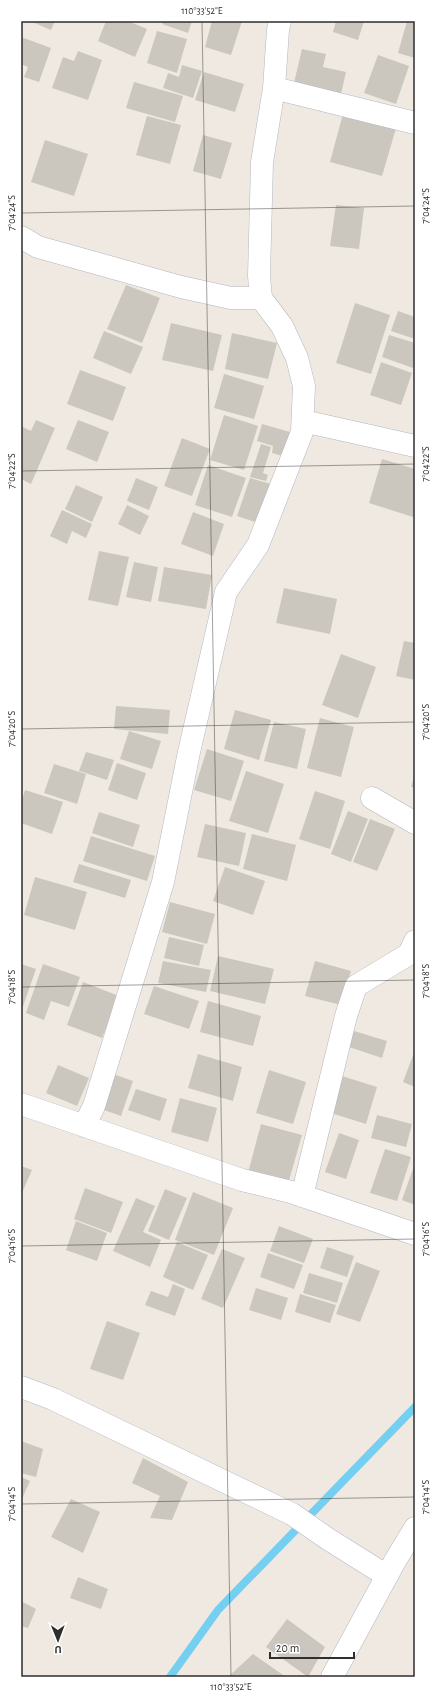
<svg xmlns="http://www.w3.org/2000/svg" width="436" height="1698" viewBox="0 0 436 1698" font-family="'Alegreya Sans',sans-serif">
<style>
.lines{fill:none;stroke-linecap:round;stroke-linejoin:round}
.stream{stroke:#75cff0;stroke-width:8}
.building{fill:#cbc7bf}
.street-casing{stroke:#b4b7c1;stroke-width:23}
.secondary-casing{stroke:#b4b7c1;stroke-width:23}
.street{stroke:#fff;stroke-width:22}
.secondary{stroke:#fff;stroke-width:22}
.ticks{fill:none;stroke:#2e2e2e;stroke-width:1;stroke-opacity:0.45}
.neatline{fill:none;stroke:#2e2e2e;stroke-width:1.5}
.ticks-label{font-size:10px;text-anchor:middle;fill:#2e2e2e}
</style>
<rect width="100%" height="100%" fill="#efe9e1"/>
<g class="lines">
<path class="stream" d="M170,1677L218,1610L415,1407"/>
</g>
<path class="building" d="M30,21H55L51,30Z
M106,21H128L147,29L135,57L98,41Z
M164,21H192L188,33L162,24Z
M212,21H242L231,55L205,47Z
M336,21H364L358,40L333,32Z
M407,21H415V58L398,53Z
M157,31L187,39L177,73L147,63Z
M21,37L51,48L39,82L24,77L28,67L21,64Z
M302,49L326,54L323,67L346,72L340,98L293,87Z
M78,51L102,60L88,100L52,88L63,57L74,61Z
M378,55L409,66L396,104L364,93Z
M182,65L202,71L193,98L163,88L168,73L179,77Z
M204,72L244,84L235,112L195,100Z
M134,82L183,96L175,122L126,108Z
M344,110L397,125L382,176L330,162Z
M147,116L181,125L170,164L136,155Z
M203,135L232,143L221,179L193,171Z
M45,140L88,154L74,196L31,182Z
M336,205L364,208L359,249L330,246Z
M126,285L160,298L142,343L107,329Z
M355,303L390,315L371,374L336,363Z
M398,311L415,317V339L391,331Z
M171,323L222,335L213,371L162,360Z
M104,331L143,347L131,374L93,358Z
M232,333L277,343L268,379L225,369Z
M389,335L415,343V363L413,368L382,357Z
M381,362L412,373L401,405L370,395Z
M80,370L126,387L113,421L67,404Z
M224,374L264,386L254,419L214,408Z
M224,415L258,426L244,470L210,460Z
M36,420L55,428L31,484L21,479V426L31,431Z
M78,420L109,432L97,462L66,449Z
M262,424L290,432L283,456L272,453L273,446L257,441Z
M182,438L210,449L192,496L164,486Z
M261,444L271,447L263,473L268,475L266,481L250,477Z
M382,459L415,469V511L413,517L369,503Z
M208,465L246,478L232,517L195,505Z
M136,478L158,487L149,510L127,501Z
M250,478L271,484L258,523L237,516Z
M76,485L103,497L92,522L65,509Z
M127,505L149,516L140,535L118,524Z
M62,510L92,524L86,538L72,531L67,544L50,536Z
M193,512L224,524L213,556L181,544Z
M99,551L129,557L118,606L88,600Z
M134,562L158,567L151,602L126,597Z
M164,567L212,575L206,609L158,601Z
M284,588L337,599L330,634L276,623Z
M404,641L415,643V680L396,676Z
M341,654L376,667L358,718L322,705Z
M116,706L170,710L168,734L114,729Z
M235,710L271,720L259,760L224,749Z
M320,718L354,727L341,777L307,768Z
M274,722L306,729L297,769L264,761Z
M129,731L161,741L152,769L120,759Z
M207,749L244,761L231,801L194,790Z
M86,752L114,760L107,780L79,771Z
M117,763L146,773L137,800L108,790Z
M54,764L86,774L77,804L44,793Z
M246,771L284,784L268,833L229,821Z
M415,774V788L411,787Z
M25,790L63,802L52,834L21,823V803Z
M315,791L345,801L330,849L299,839Z
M348,811L368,819L351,862L331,854Z
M99,812L140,825L133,847L92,833Z
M370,819L395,829L377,871L353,862Z
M205,824L246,833L239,866L197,857Z
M252,834L296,845L287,881L243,869Z
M91,836L155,856L147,881L83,861Z
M79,864L131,880L125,898L73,882Z
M225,867L265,881L253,915L213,901Z
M35,877L87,892L75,930L24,915Z
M170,902L215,914L207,944L162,932Z
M169,937L204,945L199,966L164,958Z
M218,956L274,969L265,1004L210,991Z
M163,961L211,970L206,992L158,983Z
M315,961L351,971L341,1005L305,996Z
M21,964L36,969L21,1012Z
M43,964L80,977L69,1007L51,1001L44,1020L26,1013Z
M83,982L119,996L102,1038L67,1025Z
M154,986L199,1001L189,1029L144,1014Z
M208,1001L261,1016L253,1046L200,1032Z
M354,1031L387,1041L382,1058L349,1047Z
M415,1050V1087L403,1082Z
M198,1054L242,1067L233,1101L188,1088Z
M58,1065L89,1078L77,1106L46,1093Z
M269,1070L306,1082L293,1124L256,1113Z
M113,1074L133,1081L121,1116L101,1109Z
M342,1076L377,1087L366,1124L331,1113Z
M136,1089L167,1099L160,1121L128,1110Z
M180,1098L217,1108L208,1142L171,1132Z
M377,1115L412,1124L406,1147L371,1138Z
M261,1124L302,1135L288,1184L248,1173Z
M339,1133L359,1140L346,1179L325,1172Z
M385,1149L411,1157L397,1201L370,1193Z
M415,1163V1205L402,1200Z
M21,1166L32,1170L21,1195Z
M85,1188L123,1202L111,1233L74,1219Z
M165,1189L187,1198L169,1240L148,1231Z
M193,1192L233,1208L214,1255L175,1240Z
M136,1198L155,1206L143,1232L161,1240L150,1267L113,1251Z
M76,1221L107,1233L97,1261L66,1250Z
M279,1226L313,1239L304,1263L270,1251Z
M177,1242L208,1255L193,1290L163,1277Z
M327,1247L354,1256L347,1277L320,1268Z
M222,1249L245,1258L223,1308L201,1299Z
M268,1253L303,1265L294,1289L260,1277Z
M356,1262L380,1271L360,1322L336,1314Z
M309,1273L343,1283L337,1303L303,1293Z
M173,1284L185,1289L175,1316L145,1305L151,1291L168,1297Z
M256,1288L288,1298L281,1320L249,1310Z
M300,1294L336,1305L330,1323L295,1312Z
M107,1321L140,1333L123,1380L90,1369Z
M21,1441L43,1449L36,1477L21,1473Z
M143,1458L188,1482L172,1520L150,1518L160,1496L132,1483Z
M21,1477L30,1481L21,1501Z
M71,1499L100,1512L83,1553L51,1537Z
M78,1577L108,1589L101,1609L70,1598Z
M21,1601L36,1609L28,1628L21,1626Z
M287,1619L325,1647L308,1677L266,1647Z
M253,1654L286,1677H228Z"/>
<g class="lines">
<g class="street-casing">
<path id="street" d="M274,88L415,123
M21,237L38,247L181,287L231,298H261
M303,421L415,446
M372,798L415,823
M21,1104L242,1180L291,1192L415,1234
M84,1126L94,1106L163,882L189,752L226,592L258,545L302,432L304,386L297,358L282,326L261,298L259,276L262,162L274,88L278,30L280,21
M302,1196L346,1016L356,986L409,954L415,941
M21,1387L53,1399L292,1514L328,1539L387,1576"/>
</g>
<g class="secondary-casing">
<path id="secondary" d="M332,1677L395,1561L415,1528"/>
</g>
<use href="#street" class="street"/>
<use href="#secondary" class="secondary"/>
</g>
<path class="ticks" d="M202,21L231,1677M21,213L415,206M21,471L415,464M21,729L415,722M21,987L415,980M21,1246L415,1239M21,1504L415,1497"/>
<rect width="436" height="1698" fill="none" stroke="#ffffff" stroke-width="44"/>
<g transform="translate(58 1640) rotate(179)" stroke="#ffffff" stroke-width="3" paint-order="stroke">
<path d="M0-3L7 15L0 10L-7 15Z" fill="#2e2e2e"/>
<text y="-6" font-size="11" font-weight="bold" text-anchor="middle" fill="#2e2e2e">U</text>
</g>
<path d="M270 1652v6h84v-6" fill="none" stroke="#2e2e2e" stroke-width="2"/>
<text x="276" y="1652" font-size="12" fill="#2e2e2e" stroke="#ffffff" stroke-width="3" paint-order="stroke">20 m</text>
<rect x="22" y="22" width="392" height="1654" class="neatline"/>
<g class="ticks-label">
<text x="202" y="14">110°33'52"E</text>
<text transform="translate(425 206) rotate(-90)" y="4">7°04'24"S</text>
<text transform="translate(11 213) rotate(-90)" y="4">7°04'24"S</text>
<text transform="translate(425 464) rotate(-90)" y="4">7°04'22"S</text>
<text transform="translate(11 471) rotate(-90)" y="4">7°04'22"S</text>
<text transform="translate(425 722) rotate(-90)" y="4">7°04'20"S</text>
<text transform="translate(11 729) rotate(-90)" y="4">7°04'20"S</text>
<text transform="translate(425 981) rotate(-90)" y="4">7°04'18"S</text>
<text transform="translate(11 987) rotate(-90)" y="4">7°04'18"S</text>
<text transform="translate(425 1239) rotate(-90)" y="4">7°04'16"S</text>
<text transform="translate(11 1246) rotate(-90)" y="4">7°04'16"S</text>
<text transform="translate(425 1497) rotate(-90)" y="4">7°04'14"S</text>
<text transform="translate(11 1504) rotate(-90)" y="4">7°04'14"S</text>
<text x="231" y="1690">110°33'52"E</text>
</g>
</svg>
